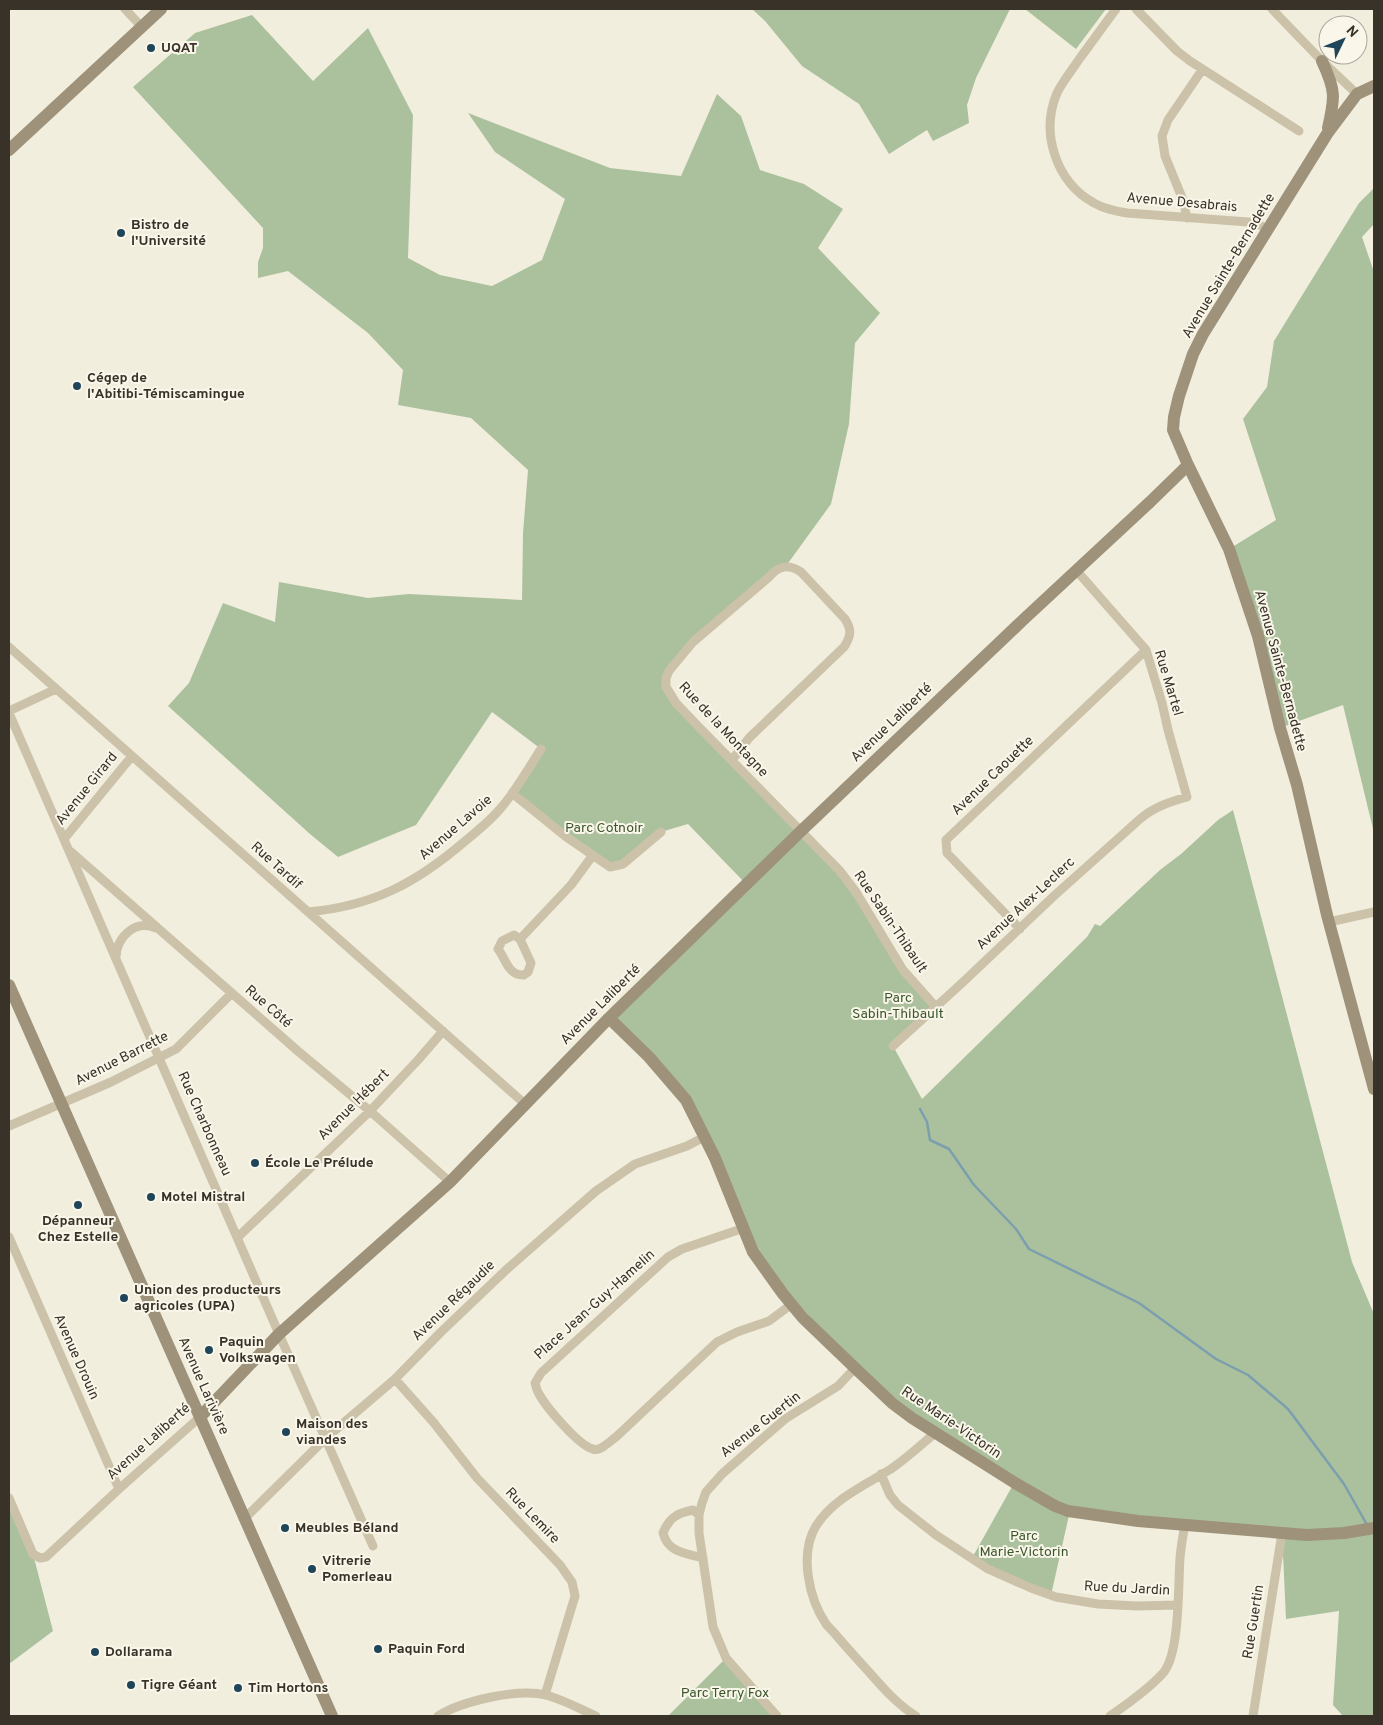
<svg xmlns="http://www.w3.org/2000/svg" width="1383" height="1725" viewBox="0 0 1383 1725" font-family="Overpass,sans-serif">
<style>
.green{fill:#abc19d}
.lines{fill:none;stroke-linecap:round;stroke-linejoin:round}
.stream{stroke:#7c9faf;stroke-width:2.5}
.street{stroke:#cbc2a9;stroke-width:9}
.secondary{stroke:#9e927a;stroke-width:12}
.poi-dot{fill:#1e4559;stroke:#faf7ea;stroke-width:2}
.labels{text-anchor:middle;dominant-baseline:central;stroke-width:4;stroke-linejoin:round;paint-order:stroke}
.poi-label{font-size:14px;font-weight:bold;fill:#383229;stroke:#faf7ea;text-anchor:start}
.street-label{font-size:14px;fill:#383229;stroke:#faf7ea}
.park-label{font-size:14px;fill:#3b562d;stroke:#faf7ea}
</style>
<rect width="100%" height="100%" fill="#f2eedd"/>
<path class="green" d="M752,9H1010L976,78L967,105L969,123L933,141L927,130L889,154L859,104L802,66L765,21Z
M1025,9H1106L1076,49Z
M252,15L313,81L368,28L413,115L408,258L440,275L492,286L542,260L565,199L495,152L468,113L610,168L681,176L717,94L741,116L760,170L804,184L843,209L818,248L880,313L855,343L849,424L831,504L786,566L676,660L666,687L826,857L874,925L935,1006L893,1046L922,1099L1087,937L1095,924L1100,926L1160,870L1181,854L1218,820L1233,810L1352,1262L1374,1314V1716H1343L1333,1705L1339,1611L1286,1619L1282,1533L1070,1511L1051,1595L972,1558L1014,1483L983,1464L855,1368L753,1252L694,1115L609,1018L746,884L688,824L661,832L623,864L610,867L512,793L541,749L492,712L416,825L338,857L310,834L168,706L189,683L223,603L275,622L279,582L368,598L409,594L522,600L523,533L528,470L471,418L398,405L403,370L368,333L288,271L258,278V262L263,248V228L133,87L195,33Z
M1374,188V224L1362,237L1374,272V833L1343,705L1280,728L1229,549L1276,520L1243,419L1267,387L1274,341L1359,203Z
M9,1498L33,1554L53,1631L9,1664Z
M726,1658L777,1716H668Z"/>
<g class="lines">
<path class="stream" d="M920,1109L927,1122L930,1140L949,1149L974,1185L1016,1229L1029,1249L1139,1303L1216,1359L1248,1375L1288,1409L1344,1484L1366,1523"/>
<path class="street" d="M125,9L141,26
M1116,9C1104,25 1092,42 1080,58C1072,70 1063,81 1057,93C1040,133 1056,182 1094,203C1104,209 1115,211 1127,213L1248,222L1257,224L1268,229
M1136,9L1177,51L1190,61L1299,131
M1272,9L1322,61L1357,94
M1187,218L1183,200L1165,156L1162,136L1168,120L1202,70
M9,647L525,1104
M9,711L56,689
M9,713L279,1334L373,1546
M732,760L749,738L844,647C851,636 852,630 845,619L801,572C789,564 779,565 769,577L693,642L669,671L666,678V687L676,703L697,725L840,871L856,892L903,970L935,1006
M512,793L565,836L610,867L623,864L661,832
M64,839L132,756
M71,852L299,1052L370,1111L450,1182
M308,912C372,906 415,884 464,842C476,832 490,821 500,809C516,791 528,769 541,749
M1329,922L1374,912
M1020,929L947,853L946,840L1146,650
M514,935L520,939L531,963L528,972L524,975C508,976 506,959 498,949L502,941Z
M520,939L571,885L593,855
M116,957C117,937 135,919 156,928
M893,1046L962,983L1055,895L1140,819C1154,807 1169,802 1187,797L1168,730L1162,703L1146,650L1076,570
M9,1126L111,1082L176,1049L232,993
M744,1228L682,1249L668,1257L541,1373L535,1383C536,1387 537,1391 539,1394C546,1407 579,1446 593,1449C600,1452 610,1441 616,1437L717,1342L737,1332L769,1321L792,1304
M9,1237L119,1489
M238,1237L370,1111L418,1060L443,1031
M395,1379L434,1423L477,1478L560,1565L572,1582L575,1596L545,1695
M881,1474L890,1495L898,1505L936,1535L988,1569L1031,1588L1056,1597L1098,1604L1137,1606L1177,1605
M9,1498L33,1554L40,1558L46,1557L119,1489L200,1417
M699,1515L693,1510C677,1513 669,1518 663,1533C668,1553 686,1553 703,1558
M245,1518L326,1438L395,1379L440,1333L506,1270L596,1191L635,1164L687,1146L704,1137
M438,1716C462,1701 518,1688 546,1695C564,1700 580,1709 596,1716
M777,1716L726,1658L713,1627L699,1533V1515L702,1503L706,1492L722,1474L785,1419L838,1386L855,1368
M916,1716C898,1705 883,1688 869,1672C858,1660 847,1648 836,1635C833,1631 829,1628 826,1624C809,1599 799,1554 816,1526C833,1499 865,1485 891,1469C907,1458 921,1445 935,1433
M1110,1716C1126,1705 1151,1687 1164,1672C1180,1651 1178,1586 1180,1558C1181,1547 1183,1535 1185,1524
M1253,1716L1282,1533"/>
<path class="secondary" d="M1322,61C1336,91 1335,97 1328,128
M1374,86L1357,94L1327,134L1203,334L1193,354L1179,396L1174,417L1173,430L1188,465L1229,549L1258,636L1280,728L1297,785L1327,915L1374,1089
M9,150L161,9
M9,985L332,1716
M609,1018L649,1057L686,1100L715,1158L753,1252L783,1294L803,1318L855,1368L892,1403L912,1418L1015,1483L1055,1506L1068,1511L1138,1521L1307,1535L1344,1533L1374,1528
M200,1417L279,1334L450,1182L609,1018L800,832L1023,620L1150,502L1188,465"/>
</g>
<g class="poi-dot">
<circle cx="151" cy="48" r="5"/>
<circle cx="121" cy="233" r="5"/>
<circle cx="77" cy="386" r="5"/>
<circle cx="255" cy="1163" r="5"/>
<circle cx="151" cy="1197" r="5"/>
<circle cx="78" cy="1205" r="5"/>
<circle cx="124" cy="1298" r="5"/>
<circle cx="209" cy="1350" r="5"/>
<circle cx="286" cy="1432" r="5"/>
<circle cx="285" cy="1528" r="5"/>
<circle cx="312" cy="1569" r="5"/>
<circle cx="378" cy="1649" r="5"/>
<circle cx="95" cy="1652" r="5"/>
<circle cx="131" cy="1685" r="5"/>
<circle cx="238" cy="1688" r="5"/>
</g>
<g class="labels">
<g class="poi-label">
<text x="161" y="48">UQAT</text>
<text x="131" y="225">Bistro de<tspan x="131" dy="16">l'Université</tspan></text>
<text x="87" y="378">Cégep de<tspan x="87" dy="16">l'Abitibi-Témiscamingue</tspan></text>
<text x="265" y="1163">École Le Prélude</text>
<text x="161" y="1197">Motel Mistral</text>
<text x="78" y="1221" text-anchor="middle">Dépanneur<tspan x="78" dy="16">Chez Estelle</tspan></text>
<text x="134" y="1290">Union des producteurs<tspan x="134" dy="16">agricoles (UPA)</tspan></text>
<text x="219" y="1342">Paquin<tspan x="219" dy="16">Volkswagen</tspan></text>
<text x="296" y="1424">Maison des<tspan x="296" dy="16">viandes</tspan></text>
<text x="295" y="1528">Meubles Béland</text>
<text x="322" y="1561">Vitrerie<tspan x="322" dy="16">Pomerleau</tspan></text>
<text x="388" y="1649">Paquin Ford</text>
<text x="105" y="1652">Dollarama</text>
<text x="141" y="1685">Tigre Géant</text>
<text x="248" y="1688">Tim Hortons</text>
</g>
<g class="street-label">
<text transform="translate(1182 203) rotate(5)">Avenue Desabrais</text>
<text transform="translate(1229 266) rotate(-59)">Avenue Sainte-Bernadette</text>
<text transform="translate(1280 671) rotate(75)">Avenue Sainte-Bernadette</text>
<text transform="translate(1168 683) rotate(73)">Rue Martel</text>
<text transform="translate(892 723) rotate(-44)">Avenue Laliberté</text>
<text transform="translate(723 730) rotate(47)">Rue de la Montagne</text>
<text transform="translate(993 776) rotate(-44)">Avenue Caouette</text>
<text transform="translate(87 789) rotate(-51)">Avenue Girard</text>
<text transform="translate(456 828) rotate(-41)">Avenue Lavoie</text>
<text transform="translate(276 866) rotate(42)">Rue Tardif</text>
<text transform="translate(1026 904) rotate(-43)">Avenue Alex-Leclerc</text>
<text transform="translate(890 922) rotate(56)">Rue Sabin-Thibault</text>
<text transform="translate(601 1005) rotate(-45)">Avenue Laliberté</text>
<text transform="translate(268 1007) rotate(41)">Rue Côté</text>
<text transform="translate(122 1059) rotate(-27)">Avenue Barrette</text>
<text transform="translate(354 1105) rotate(-45)">Avenue Hébert</text>
<text transform="translate(204 1124) rotate(66)">Rue Charbonneau</text>
<text transform="translate(454 1301) rotate(-44)">Avenue Régaudie</text>
<text transform="translate(595 1305) rotate(-42)">Place Jean-Guy-Hamelin</text>
<text transform="translate(76 1357) rotate(66)">Avenue Drouin</text>
<text transform="translate(203 1386) rotate(66)">Avenue Larivière</text>
<text transform="translate(951 1423) rotate(34)">Rue Marie-Victorin</text>
<text transform="translate(761 1425) rotate(-38)">Avenue Guertin</text>
<text transform="translate(149 1442) rotate(-42)">Avenue Laliberté</text>
<text transform="translate(532 1516) rotate(46)">Rue Lemire</text>
<text transform="translate(1127 1589) rotate(3)">Rue du Jardin</text>
<text transform="translate(1254 1622) rotate(-81)">Rue Guertin</text>
</g>
<g class="park-label">
<text x="604" y="828">Parc Cotnoir</text>
<text x="898" y="998">Parc<tspan x="898" dy="16">Sabin-Thibault</tspan></text>
<text x="1024" y="1536">Parc<tspan x="1024" dy="16">Marie-Victorin</tspan></text>
<text x="725" y="1693">Parc Terry Fox</text>
</g>
</g>
<rect width="1383" height="1725" fill="none" stroke="#383229" stroke-width="20"/>
<g transform="translate(1343 40) rotate(47)"><circle r="24" fill="#faf7ea" stroke="#aca89d"/>
<path d="M0-4L9 19L0 12L-9 19Z" fill="#1e4559"/>
<text y="-8" font-size="14" font-weight="bold" text-anchor="middle" fill="#383229">N</text>
</g>
</svg>
